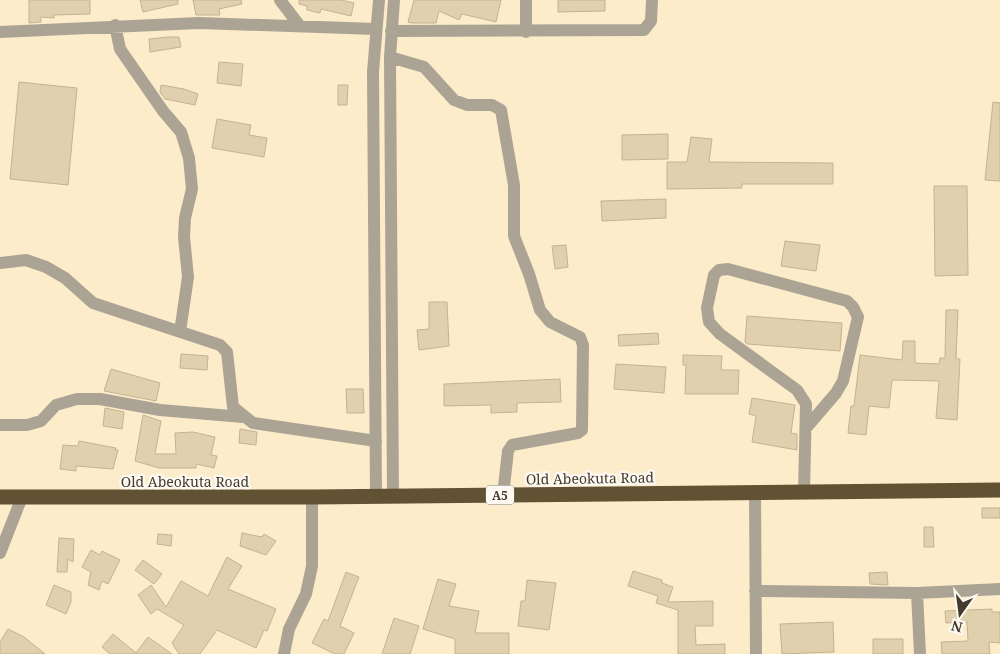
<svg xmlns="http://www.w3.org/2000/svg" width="1000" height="654" viewBox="0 0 1000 654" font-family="'Noto Serif',serif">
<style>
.building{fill:#e0d0ad;stroke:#c3b391}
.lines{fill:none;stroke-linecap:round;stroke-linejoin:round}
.minor{stroke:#aba495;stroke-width:12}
.highway{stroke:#605233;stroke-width:15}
.labels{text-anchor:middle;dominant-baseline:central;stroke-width:4.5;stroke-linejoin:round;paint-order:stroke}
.shield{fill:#fefaf3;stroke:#7a7468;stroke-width:1}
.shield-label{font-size:12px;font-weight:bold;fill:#423b2d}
.street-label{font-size:14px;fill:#423b2d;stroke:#fefaf3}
</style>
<rect width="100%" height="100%" fill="#fdecc9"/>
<path class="building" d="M29,0H90V14L54,15V18L41,17V22L29,23Z
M140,0H178V4L143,12Z
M193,0H241L242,4L219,9L220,15H196Z
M299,0H341L354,3L351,16L321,9L320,13L307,10V6L299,4Z
M414,0H501L496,22L462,14L459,20L439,11L436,23H412L408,22Z
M558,0H605V11L558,12Z
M168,37H179L181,47L150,52L149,39Z
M219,62L243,64L241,86L217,83Z
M19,82L77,88L68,185L10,179Z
M161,85L184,89L198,94L195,105L165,99L160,92Z
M338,85H348L347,105H338Z
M993,102L1000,103V181L985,180Z
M217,119L251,125L249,135L267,138L264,157L212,148Z
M668,134V159L622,160V135Z
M691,137L712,139L709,162L833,163V184H742V188L667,189V162H687Z
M934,186H967L968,275L935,276Z
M666,199V218L602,221L601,201Z
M785,241L820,245L816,271L781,266Z
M566,245L568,267L555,269L552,246Z
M429,302H447L449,346L419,350L417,330L429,329Z
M946,310H958L956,359H960L957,420L936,418L939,381L892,380L889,408L869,406L866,435L848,433L851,406H854L860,355L902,360L903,341H915V363L939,364L940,358H945Z
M747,316L842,323L840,351L747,344L745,342Z
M658,333L659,344L619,346L618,335Z
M181,354L208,356L207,370L180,368Z
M683,355L722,356L721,370H739L738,394H685L686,365H683Z
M616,364L666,367L664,393L614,389Z
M111,369L160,383L156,401L104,391Z
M560,379L561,402L517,403V412L491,413V405L444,406V384Z
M346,389H363L364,413H347Z
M752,398L795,405L791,433L797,434V450L752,442L756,416L749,414Z
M105,408L124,412L122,429L103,426Z
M143,415L161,421L155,454H176L175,433L193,432L215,437L211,455L217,456L214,468L196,464V468H159L135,461Z
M240,429L257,432L256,445L239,443Z
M79,441L116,448L115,450H118L113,469L76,466V471L60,469L63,445L78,446Z
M982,508H1000V518H982Z
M924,527H933L934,547H924Z
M242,533L262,537L264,534L276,541L266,555L240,546Z
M158,534L172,535L171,546L157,544Z
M59,538L74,539L73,562L68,559L67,572H57Z
M91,550L100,555L102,551L120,560L108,584L102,581L99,590L88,585L91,572L82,567Z
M227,557L242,566L228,589L276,609L267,631L264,630L256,648L217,630L200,654H179L172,643L184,625L157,609L151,614L138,595L151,585L166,607L181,581L208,596Z
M143,560L162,574L154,584L135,570Z
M633,571L662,580V583L673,587L668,602L713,601V626H695L696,645L725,644V654H678V610L656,603L658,596L628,586Z
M346,572L359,577L340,626L354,633L344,654H335L312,643L324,619L328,621Z
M887,572L888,585L870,584L869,573Z
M438,579L456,584L449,606L479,611L475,633H509V654H455V639L423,629Z
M527,580L556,583L549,630L518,626L521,601H525Z
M54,585L71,592V602L66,614L46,605Z
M992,609V612H1000V643L989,642L990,654H942L941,642L968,641L967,622L946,623L945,611Z
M394,618L419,626L410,654H382Z
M833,622L834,652L782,654L780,624Z
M8,629L24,637L45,654H0V642Z
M113,634L136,653L148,637L172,654H110L102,647Z
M873,639H903V654H873Z"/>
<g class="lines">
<path class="minor" d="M280,0L299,25
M526,0V32
M115,25L120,49L163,111L181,132L189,158L192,189L185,218L184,237L188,277L180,332
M391,31L644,30L651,21L652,0
M0,32L199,23L376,29
M390,57L424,67L454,100L467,105H492L501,110L514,185V236L529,274L540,310L550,322L580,337L583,345L582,430L578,433L512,445L508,451L503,495
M0,263L26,260L46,267L65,278L93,303L220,345L227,352L233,407L253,423L376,441
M0,425H27L41,421L56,405L77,399H100L160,410L243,417
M755,492L756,654
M804,492L806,404L797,390L720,334L709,322L707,308L714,275L719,270L728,269L847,301L853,307L858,317L843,381L836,393L806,428
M376,496L373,72L379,0
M393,496L390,57L394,0
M0,553L22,497
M755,591L917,593L1000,589
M917,593L920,654
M284,654L289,629L306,594L312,566V497"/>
<path class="highway" d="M0,497H312L1000,490"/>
</g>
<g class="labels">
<rect class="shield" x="486" y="485.5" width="28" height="19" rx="4"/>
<g class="shield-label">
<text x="500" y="495">A5</text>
</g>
<g class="street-label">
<text transform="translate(590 478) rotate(-1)">Old Abeokuta Road</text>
<text x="185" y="481">Old Abeokuta Road</text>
</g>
</g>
<g transform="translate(960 614) rotate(194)" stroke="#fefaf3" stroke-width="4" paint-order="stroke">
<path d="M0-4L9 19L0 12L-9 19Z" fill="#423b2d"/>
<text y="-8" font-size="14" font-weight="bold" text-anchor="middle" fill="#423b2d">N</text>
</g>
</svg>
